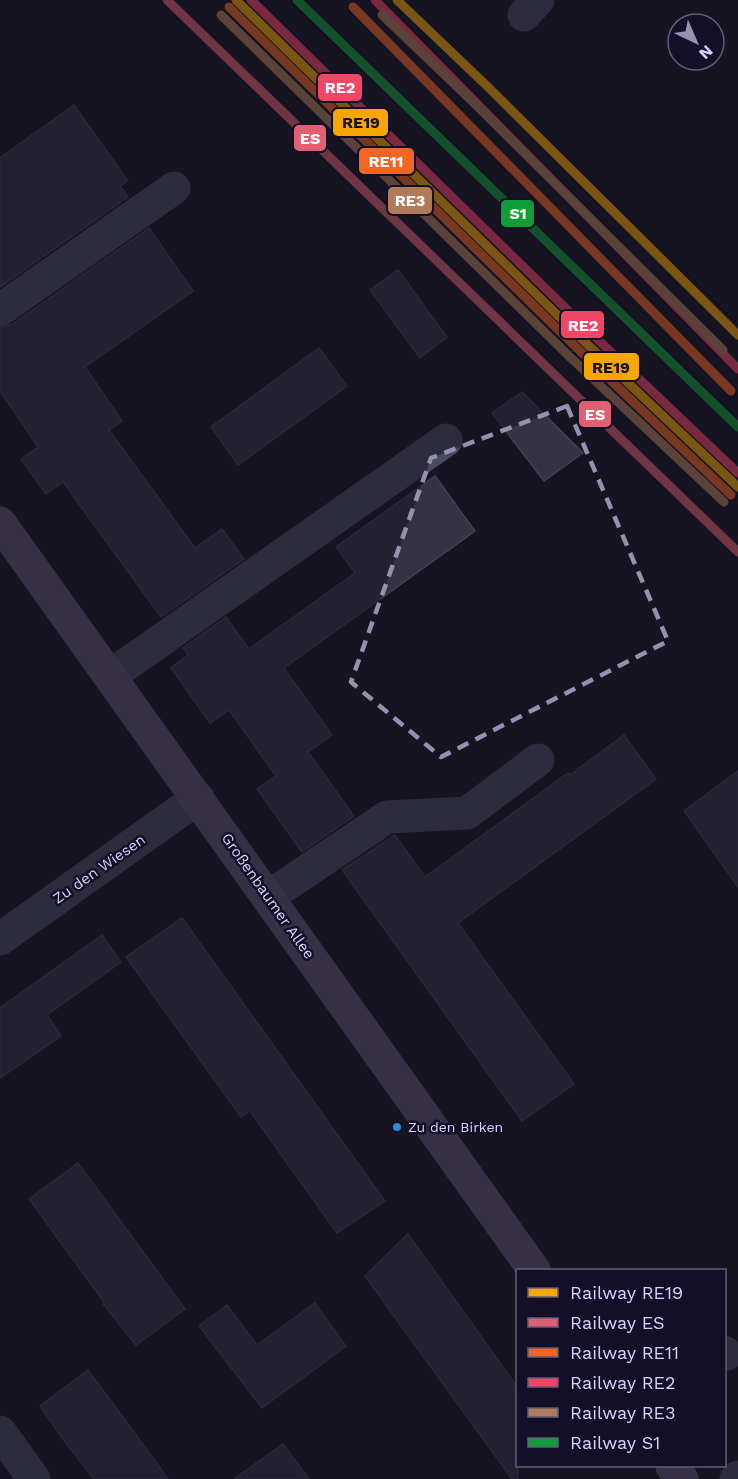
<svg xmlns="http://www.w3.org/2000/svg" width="738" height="1479" viewBox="0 0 738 1479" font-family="'Work Sans',sans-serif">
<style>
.building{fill:#343243;stroke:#433f54;stroke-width:1.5}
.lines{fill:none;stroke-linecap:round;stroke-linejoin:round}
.minor{stroke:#4a4962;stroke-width:33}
.major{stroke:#5e5373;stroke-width:33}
.rail-1-casing{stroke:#130f26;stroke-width:14}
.rail-2-casing{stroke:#130f26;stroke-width:14}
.rail-3-casing{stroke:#130f26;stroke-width:14}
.rail-4-casing{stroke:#130f26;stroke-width:14}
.rail-5-casing{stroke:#130f26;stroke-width:14}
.rail-6-casing{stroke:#130f26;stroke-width:14}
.rail-1{stroke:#f7a600;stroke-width:9}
.rail-2{stroke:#e15f71;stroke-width:9}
.rail-3{stroke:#f26522;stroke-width:9}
.rail-4{stroke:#f34667;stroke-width:9}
.rail-5{stroke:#b07c57;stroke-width:9}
.rail-6{stroke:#109c37;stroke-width:9}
.marked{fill:none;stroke:#9591b1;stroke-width:4.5;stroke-dasharray:12 8;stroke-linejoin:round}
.bus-dot{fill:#338bd7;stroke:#130f26;stroke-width:2}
.labels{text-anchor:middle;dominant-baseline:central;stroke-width:5;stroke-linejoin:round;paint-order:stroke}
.bus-label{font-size:14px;fill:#d9d4ff;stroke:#130f26;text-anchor:start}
.street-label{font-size:15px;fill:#d9d4ff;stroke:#130f26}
.line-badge{stroke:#130f26;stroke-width:2}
.badge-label{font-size:16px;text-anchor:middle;font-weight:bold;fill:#fff}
.pale-badge-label{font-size:16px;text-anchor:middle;font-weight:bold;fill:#111}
</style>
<rect width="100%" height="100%" fill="#161421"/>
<path class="building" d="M74,105L128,181L120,186L128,197L0,287V158Z
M149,228L193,291L85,367L122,421L109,430L195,548L222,529L244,559L161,617L63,482L46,494L21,459L38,447L0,391V328L11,325Z
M398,270L447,337L420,358L370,290Z
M319,348L347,386L238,465L211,427Z
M522,392L583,453L544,481L492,413Z
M435,476L475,531L284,668L332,735L308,752L354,816L302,852L257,789L276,776L229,710L210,723L171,668L188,655L183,648L226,617L249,649L355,573L336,547Z
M624,735L656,779L458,923L574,1084L522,1121L342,870L395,835L425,877L568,773L570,775Z
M738,771V887L684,811Z
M182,918L385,1201L337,1233L250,1111L241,1117L126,957Z
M102,935L121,962L47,1015L61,1036L0,1078V1008Z
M78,1163L185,1309L136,1345L103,1304L104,1302L29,1199Z
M408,1234L518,1388V1479H512L365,1276Z
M315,1303L346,1346L262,1408L199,1326L227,1305L257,1345Z
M88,1370L142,1443L168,1479H94L65,1442L40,1406Z
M283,1444L309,1479H234Z"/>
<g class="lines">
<path class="minor" d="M524,15L538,0
M0,310L174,188
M110,676L446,440
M268,897L387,817L467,813L538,760
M0,939L198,798
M724,1352L727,1354
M0,1432L34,1479
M736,1479L738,1477"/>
<path class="major" d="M0,523L534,1270
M672,1466L682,1479"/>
<g class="rail-1-casing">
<path id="rail-1" d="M236,0L586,343L738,487
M397,0L488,87L738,335"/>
</g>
<g class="rail-2-casing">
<path id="rail-2" d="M167,0L738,552"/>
</g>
<g class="rail-3-casing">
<path id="rail-3" d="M229,7L579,350L731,495
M353,7L731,391"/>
</g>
<g class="rail-4-casing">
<path id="rail-4" d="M251,0L593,335L738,473
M375,0L738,369"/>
</g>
<g class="rail-5-casing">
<path id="rail-5" d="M221,15L571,358L724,502
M382,15L473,102L723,350"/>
</g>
<g class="rail-6-casing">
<path id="rail-6" d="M297,0L738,427"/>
</g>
<use href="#rail-1" class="rail-1"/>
<use href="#rail-2" class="rail-2"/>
<use href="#rail-3" class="rail-3"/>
<use href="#rail-4" class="rail-4"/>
<use href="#rail-5" class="rail-5"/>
<use href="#rail-6" class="rail-6"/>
</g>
<path d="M0 0H738V1479H0ZM567,406L668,641L441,757L351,682L431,458Z" fill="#161421" fill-opacity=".55" fill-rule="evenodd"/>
<path class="marked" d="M567,406L668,641L441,757L351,682L431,458Z"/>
<circle class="bus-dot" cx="397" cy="1127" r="5"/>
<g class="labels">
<g class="bus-label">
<text x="408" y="1127">Zu den Birken</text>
</g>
<g class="street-label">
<text transform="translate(99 869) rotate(-35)">Zu den Wiesen</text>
<text transform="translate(268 896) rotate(55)">Großenbaumer Allee</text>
</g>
</g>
<g class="line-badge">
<rect x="317" y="73" width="46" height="29" rx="6" fill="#f34667"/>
<rect x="332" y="108" width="57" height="29" rx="6" fill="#f7a600"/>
<rect x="293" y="124" width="34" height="28" rx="6" fill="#e15f71"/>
<rect x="358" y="147" width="57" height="28" rx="6" fill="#f26522"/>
<rect x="387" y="186" width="46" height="29" rx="6" fill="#b07c57"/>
<rect x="500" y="199" width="35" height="29" rx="6" fill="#109c37"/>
<rect x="560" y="310" width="45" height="29" rx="6" fill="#f34667"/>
<rect x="583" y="352" width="57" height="29" rx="6" fill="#f7a600"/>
<rect x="578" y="400" width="34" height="28" rx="6" fill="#e15f71"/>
</g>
<g class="badge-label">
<text x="340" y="93">RE2</text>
<text x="310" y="144">ES</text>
<text x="386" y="167">RE11</text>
<text x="410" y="206">RE3</text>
<text x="518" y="219">S1</text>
<text x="583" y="331">RE2</text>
<text x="595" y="420">ES</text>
</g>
<g class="pale-badge-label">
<text x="361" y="128">RE19</text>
<text x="611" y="373">RE19</text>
</g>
<rect x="516" y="1269" width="210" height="198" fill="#130f26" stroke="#625e7d" stroke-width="1.5"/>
<rect x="528" y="1288" width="30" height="9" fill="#f7a600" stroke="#625e7d" stroke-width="1.5"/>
<text x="570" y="1299" font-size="18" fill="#d9d4ff">Railway RE19</text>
<rect x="528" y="1318" width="30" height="9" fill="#e15f71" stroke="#625e7d" stroke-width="1.5"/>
<text x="570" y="1329" font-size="18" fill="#d9d4ff">Railway ES</text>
<rect x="528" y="1348" width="30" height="9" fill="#f26522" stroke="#625e7d" stroke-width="1.5"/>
<text x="570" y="1359" font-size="18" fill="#d9d4ff">Railway RE11</text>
<rect x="528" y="1378" width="30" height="9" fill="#f34667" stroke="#625e7d" stroke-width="1.5"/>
<text x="570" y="1389" font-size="18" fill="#d9d4ff">Railway RE2</text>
<rect x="528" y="1408" width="30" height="9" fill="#b07c57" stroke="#625e7d" stroke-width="1.5"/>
<text x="570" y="1419" font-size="18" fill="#d9d4ff">Railway RE3</text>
<rect x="528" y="1438" width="30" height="9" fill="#109c37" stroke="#625e7d" stroke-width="1.5"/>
<text x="570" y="1449" font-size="18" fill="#d9d4ff">Railway S1</text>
<g transform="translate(696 42) rotate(136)"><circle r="28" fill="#130f26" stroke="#625e7d" stroke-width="1.5"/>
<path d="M0-4.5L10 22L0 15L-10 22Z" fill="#9591b1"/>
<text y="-9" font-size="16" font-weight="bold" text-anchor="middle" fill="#d9d4ff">N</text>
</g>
</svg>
